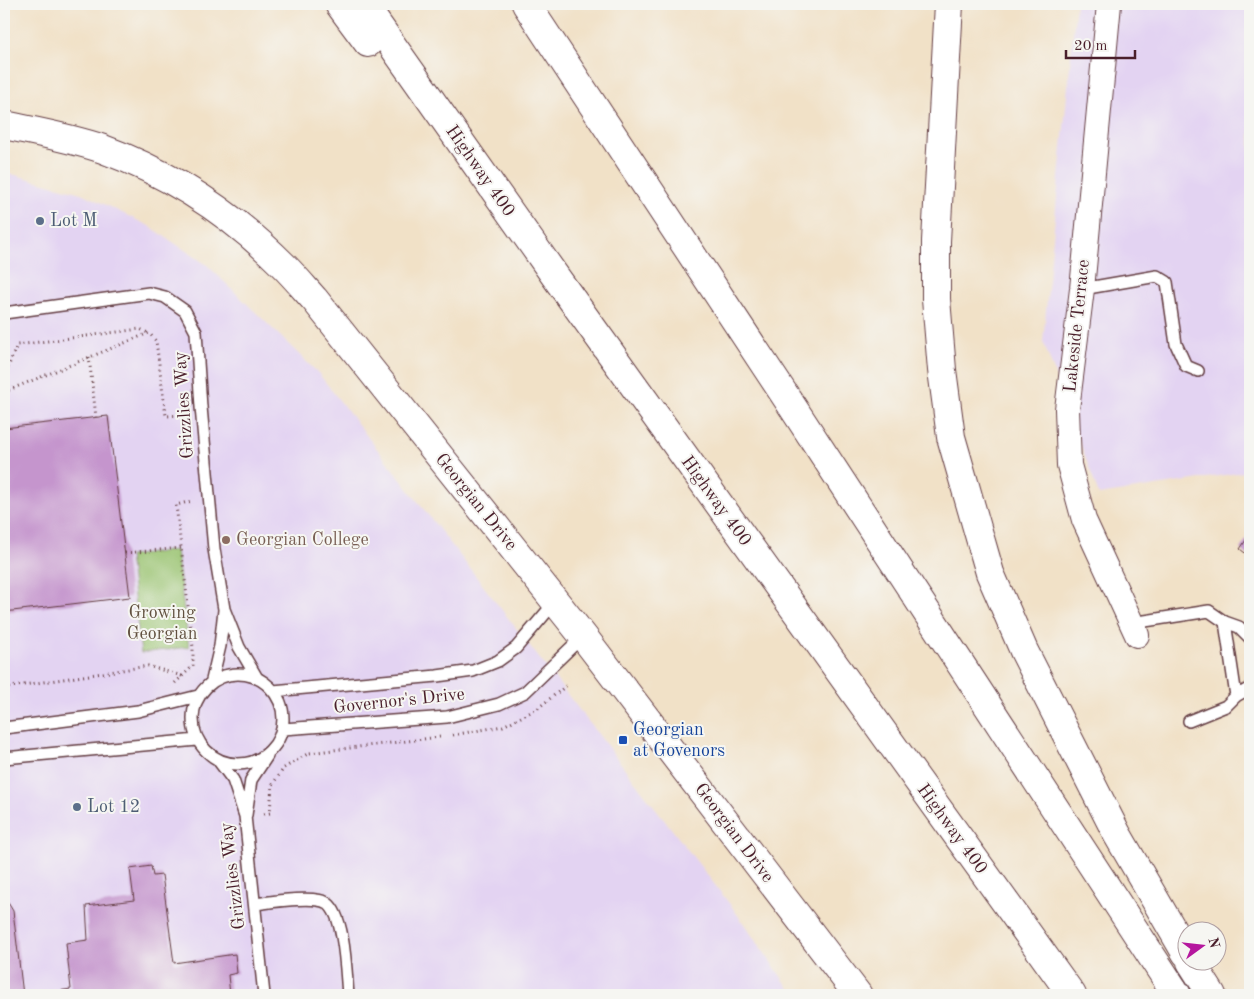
<svg xmlns="http://www.w3.org/2000/svg" width="1254" height="999" viewBox="0 0 1254 999" font-family="'Old Standard TT',serif">
<style>
.built{fill:#e3d3f2}
.green{fill:#98c26e;stroke:#71704c}
.building{fill:#c595cd}
.lines{fill:none;stroke-linecap:round;stroke-linejoin:round}
.service-casing{stroke:#633c42;stroke-width:14}
.minor-casing{stroke:#633c42;stroke-width:26}
.secondary-casing{stroke:#633c42;stroke-width:30}
.motorway-casing{stroke:#633c42;stroke-width:30}
.path{stroke:#633c42;stroke-width:3;stroke-dasharray:1 4;stroke-linecap:butt}
.service{stroke:#fff;stroke-width:11}
.minor{stroke:#fff;stroke-width:24}
.secondary{stroke:#fff;stroke-width:28}
.motorway{stroke:#fff;stroke-width:28}
.service-dot{fill:#5c6f8a;stroke:#f6f6f2;stroke-width:2}
.education-dot{fill:#8d6e63;stroke:#f6f6f2;stroke-width:2}
.transit-dot{fill:#1a4fb4;stroke:#f6f6f2;stroke-width:2}
.labels{text-anchor:middle;dominant-baseline:central;stroke-width:4;stroke-linejoin:round;paint-order:stroke}
.street-label{font-size:18px;fill:#4a1f2b;stroke:#f6f6f2}
.service-label{font-size:18px;fill:#4e5e75;stroke:#f6f6f2;text-anchor:start}
.education-label{font-size:18px;fill:#785e54;stroke:#f6f6f2;text-anchor:start}
.park-label{font-size:18px;fill:#61503f;stroke:#f6f6f2}
.transit-label{font-size:18px;fill:#164399;stroke:#f6f6f2;text-anchor:start}
</style>
<rect width="100%" height="100%" fill="#f6f6f2"/>
<filter id="ink" filterUnits="userSpaceOnUse"><feTurbulence type="fractalNoise" baseFrequency=".02" numOctaves="2"/><feDisplacementMap in="SourceGraphic" scale="10" xChannelSelector="R" yChannelSelector="G"/><feConvolveMatrix kernelMatrix="1 2 1 2 8 2 1 2 1" color-interpolation-filters="sRGB"/></filter>
<filter id="wash" filterUnits="userSpaceOnUse"><feTurbulence type="fractalNoise" baseFrequency=".0096" numOctaves="4" result="noise"/><feDisplacementMap in="SourceGraphic" scale="20" xChannelSelector="R" yChannelSelector="G"/><feGaussianBlur stdDeviation="1.12" result="paint"/><feColorMatrix in="noise" values="0 0 0 0 0 0 0 0 0 0 0 0 0 0 0 0 0 1.4 0 .05"/><feComposite in="paint" operator="in"/></filter>
<g filter="url(#wash)">
<rect width="100%" height="100%" fill="#f1e1c7"/>
<path class="built" d="M1076,4H1250V471L1099,495L1043,341Z
M4,172L81,193L149,226L207,265L319,374L732,907L794,995H4Z"/>
<path class="green" d="M176,550L189,647L141,653L129,556Z"/>
<g id="blocks">
<path class="building" d="M108,416L130,597L4,612V428Z
M1250,534V557L1240,549Z
M151,866L153,876L162,875L174,963L235,954L237,973L228,975L230,995H31L71,989L66,943L88,940L86,906L134,900L130,869Z
M4,896L13,911L23,995H4Z"/>
</g>
</g>
<g filter="url(#ink)">
<use href="#blocks" fill-opacity="0" stroke="#633c42" stroke-width="1"/>
<g class="lines">
<g class="service-casing">
<path id="service" d="M1082,289L1157,276L1167,282L1176,344L1186,366L1198,371
M4,313L149,293L165,297L185,311L196,332L201,407L214,549L224,609L239,647L257,678
M1225,622L1239,627L1250,638
M1132,623L1209,611L1225,622L1236,696L1226,706L1189,721
M193 719a45 45 0 1 1 90 0a45 45 0 1 1-90 0Z
M212,680L220,646L224,610
M273,691L437,676L473,671L498,661L516,648L555,602
M1236,696L1250,688
M4,728L138,711L198,696
M283,729L447,717L499,704L525,692L583,636
M4,758L197,740
M218,760L233,780L245,816L264,995
M246,815L251,780L267,756
M255,904C270,902 315,895 327,903C345,915 346,974 348,995"/>
</g>
<g class="minor-casing">
<path id="minor" d="M1109,4L1082,289L1067,409L1069,465L1084,520L1137,635"/>
</g>
<g class="secondary-casing">
<path id="secondary" d="M4,125C37,132 71,138 103,149C171,174 233,215 284,266C295,277 305,289 315,300L583,636L858,995"/>
</g>
<g class="motorway-casing">
<path id="motorway" d="M339,4L368,43
M363,4L555,276L1072,995
M526,4L788,400L1177,995
M949,4L936,241V299L942,370L951,437L990,573L1024,651L1117,834L1186,953
M1191,962L1212,995"/>
</g>
<path class="path" d="M89,357L96,417
M4,377L17,345L140,329L148,333
M4,392L149,333L156,341L166,416L184,415
M125,553L182,548
M175,683L193,666V647L176,505L192,501
M4,688L148,666L182,676
M453,735L503,726L537,709L567,685
M264,814L270,813L272,785L284,768L309,753L440,737"/>
<use href="#service" class="service"/>
<use href="#minor" class="minor"/>
<use href="#secondary" class="secondary"/>
<use href="#motorway" class="motorway"/>
</g>
</g>
<g class="service-dot">
<circle cx="40" cy="221" r="5"/>
<circle cx="77" cy="807" r="5"/>
</g>
<circle class="education-dot" cx="226" cy="540" r="5"/>
<rect class="transit-dot" x="618" y="735" width="10" height="10" rx="2.5"/>
<g class="labels">
<g class="street-label">
<text transform="translate(480 171) rotate(55)">Highway 400</text>
<text transform="translate(1077 326) rotate(-84)">Lakeside Terrace</text>
<text transform="translate(184 405) rotate(-94)">Grizzlies Way</text>
<text transform="translate(716 501) rotate(54)">Highway 400</text>
<text transform="translate(476 502) rotate(51)">Georgian Drive</text>
<text transform="translate(399 701) rotate(-6)">Governor's Drive</text>
<text transform="translate(952 829) rotate(54)">Highway 400</text>
<text transform="translate(734 833) rotate(53)">Georgian Drive</text>
<text transform="translate(233 876) rotate(-97)">Grizzlies Way</text>
</g>
<g class="service-label">
<text x="50" y="221">Lot M</text>
<text x="87" y="807">Lot 12</text>
</g>
<g class="education-label">
<text x="236" y="540">Georgian College</text>
</g>
<g class="park-label">
<text x="162" y="613">Growing<tspan x="162" dy="21">Georgian</tspan></text>
</g>
<g class="transit-label">
<text x="633" y="730">Georgian<tspan x="633" dy="21">at Govenors</tspan></text>
</g>
</g>
<rect width="1254" height="999" fill="none" stroke="#f6f6f2" stroke-width="20"/>
<g transform="translate(1202 946) rotate(75)"><circle r="24" fill="#f6f6f2" stroke="#b1a0a2"/>
<path d="M0-4L9 19L0 12L-9 19Z" fill="#b5179e"/>
<text y="-8" font-size="14" font-weight="bold" text-anchor="middle" fill="#4a1f2b">N</text>
</g>
<path d="M1066 50v8h69v-8" fill="none" stroke="#4a1f2b" stroke-width="2.5"/>
<text x="1074" y="50" font-size="15" fill="#4a1f2b" stroke="#f6f6f2" stroke-width="4" paint-order="stroke">20 m</text>
</svg>
